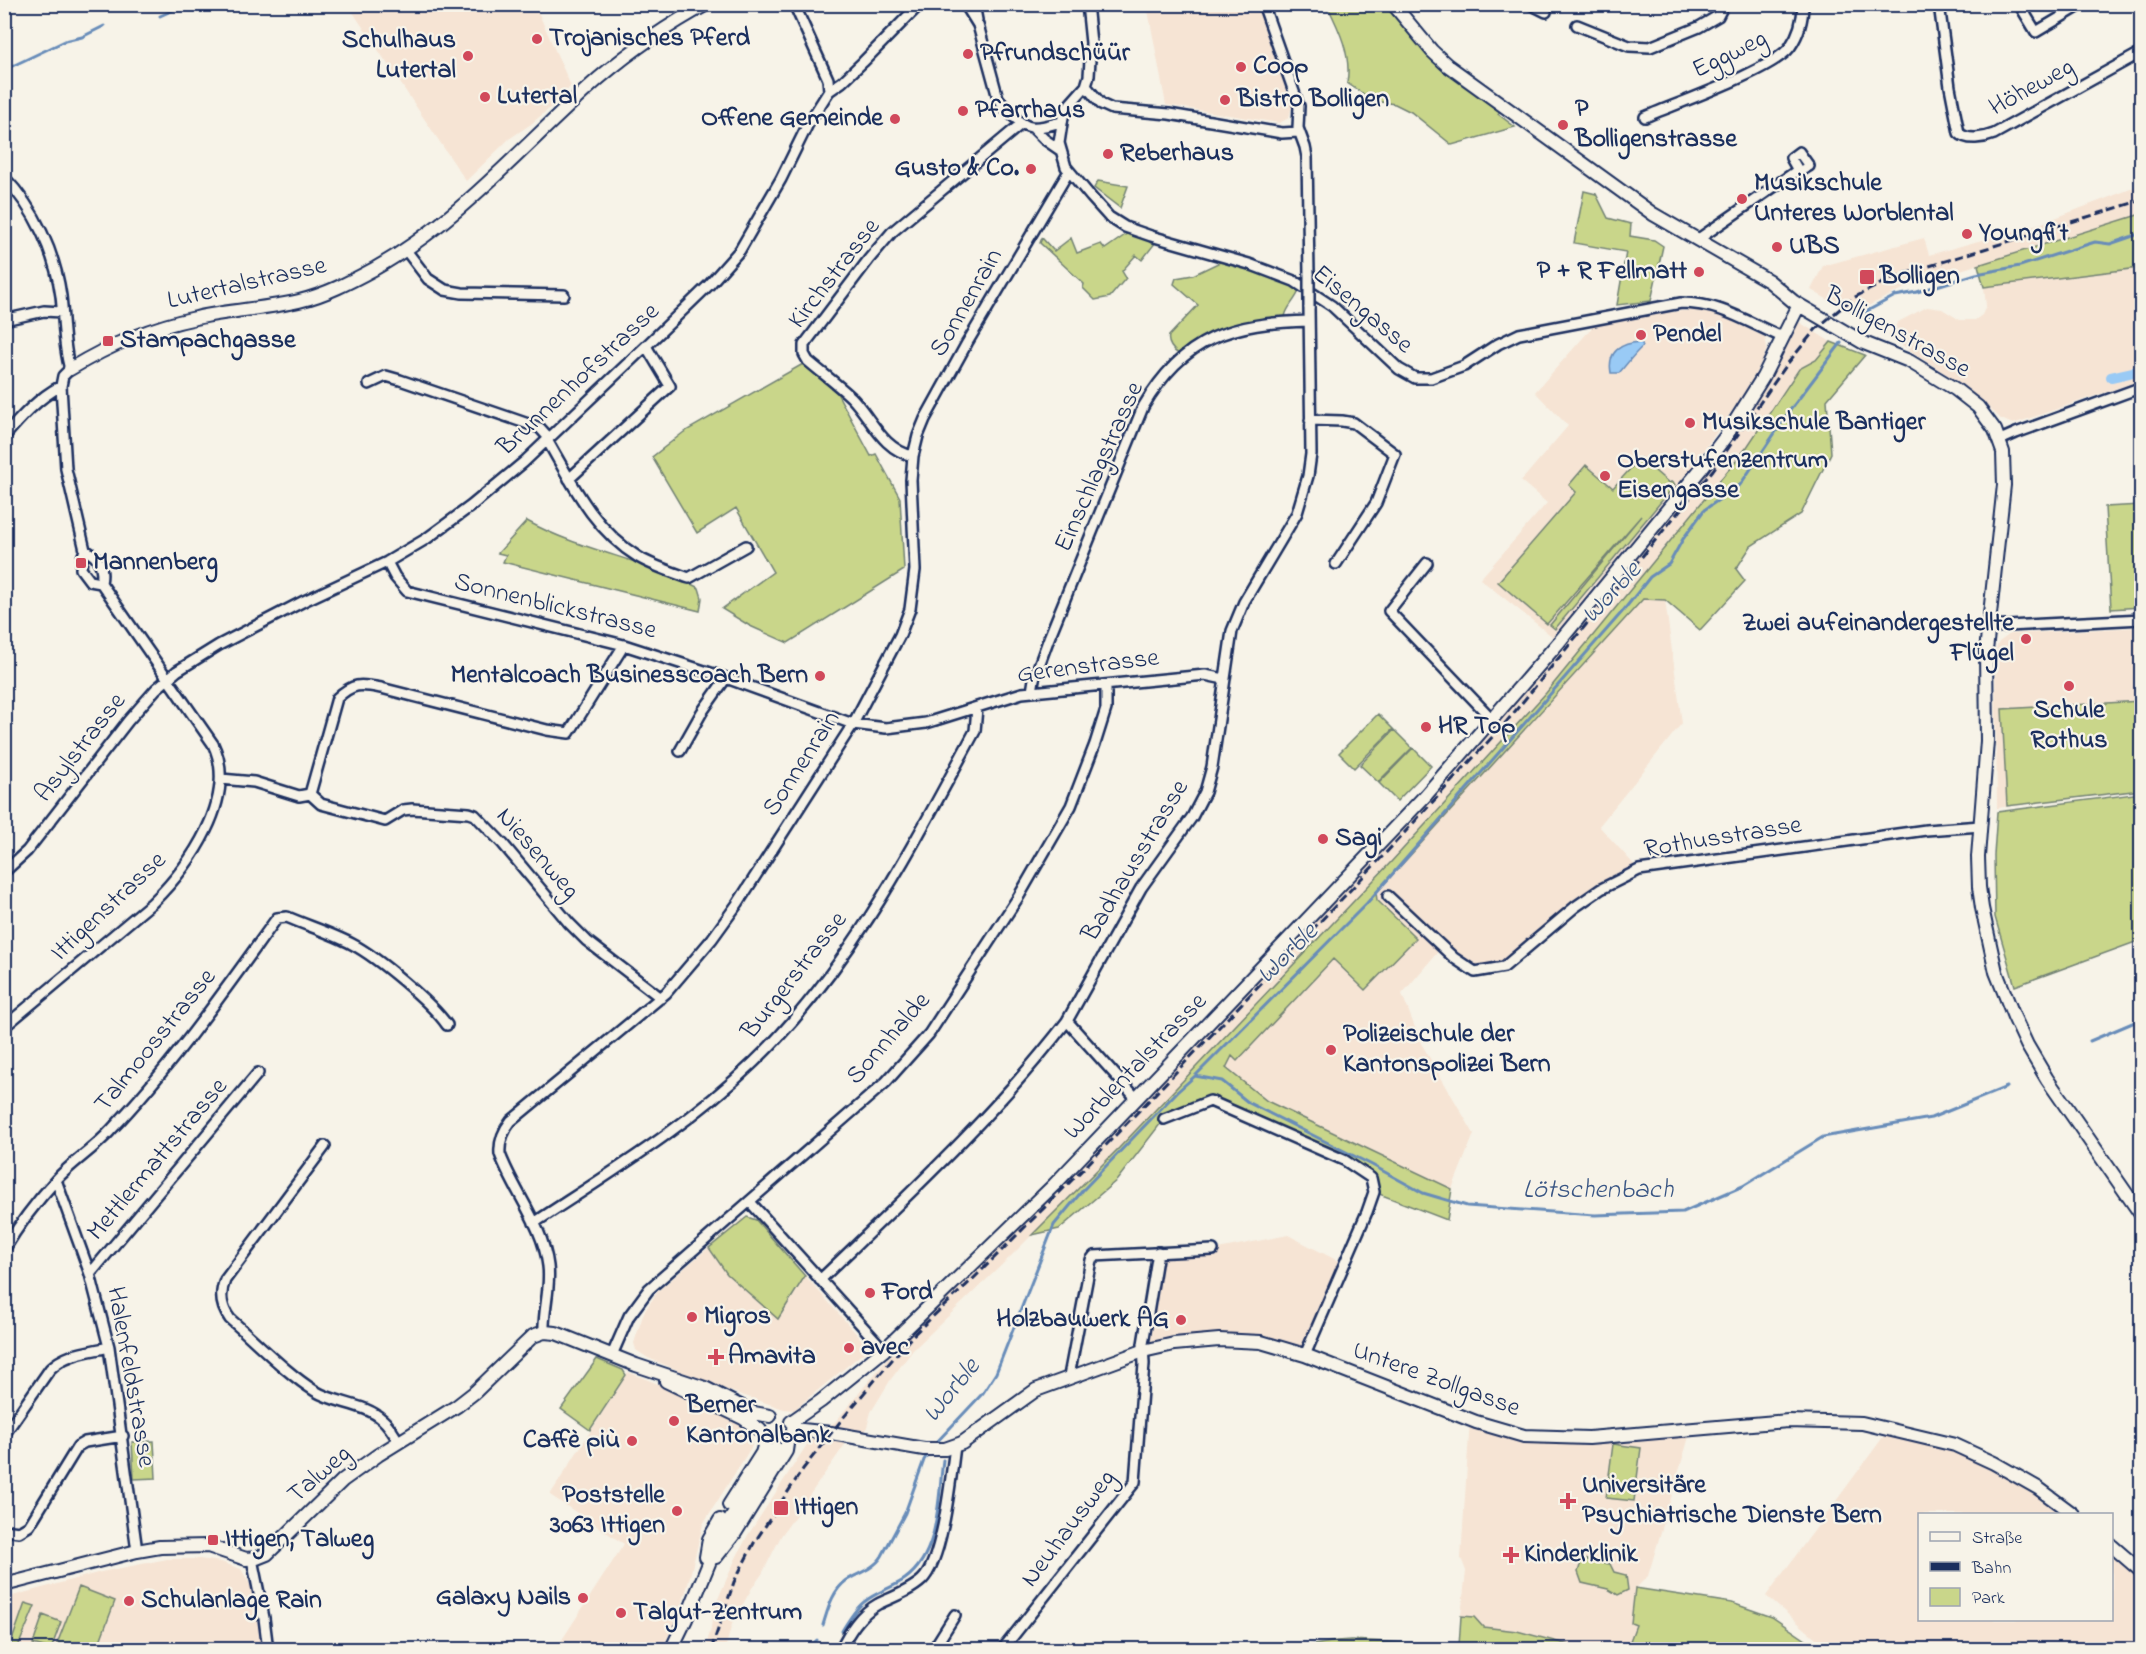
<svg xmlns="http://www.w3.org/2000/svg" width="2146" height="1654" viewBox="0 0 2146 1654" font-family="'Indie Flower',sans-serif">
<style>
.built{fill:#f6e4d4}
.green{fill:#c9d68a;stroke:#728274;stroke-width:1.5}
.water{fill:#99caf5;stroke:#678cb9;stroke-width:1.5}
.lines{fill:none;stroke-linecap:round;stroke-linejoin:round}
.stream{stroke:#678cb9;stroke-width:3}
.canal{stroke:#99caf5;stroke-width:10}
.street-casing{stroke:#1b2f5e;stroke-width:14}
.secondary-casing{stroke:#1b2f5e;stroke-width:16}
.street{stroke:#f7f3e8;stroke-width:9}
.secondary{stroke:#f7f3e8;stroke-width:12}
.rail{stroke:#1b2f5e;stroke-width:3;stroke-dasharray:9 4.5;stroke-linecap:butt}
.street-bridge-casing{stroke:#1b2f5e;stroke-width:14;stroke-linecap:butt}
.street-bridge{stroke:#f7f3e8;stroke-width:9}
.poi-dot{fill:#d1495b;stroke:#f7f3e8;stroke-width:2}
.labels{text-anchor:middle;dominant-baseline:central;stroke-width:4.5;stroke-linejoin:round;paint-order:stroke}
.poi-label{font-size:26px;font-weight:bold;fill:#1b2f5e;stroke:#f7f3e8;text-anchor:start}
.street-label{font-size:26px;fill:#1b2f5e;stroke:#f7f3e8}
.water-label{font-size:27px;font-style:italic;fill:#3a5684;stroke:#f7f3e8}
</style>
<rect width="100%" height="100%" fill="#f7f3e8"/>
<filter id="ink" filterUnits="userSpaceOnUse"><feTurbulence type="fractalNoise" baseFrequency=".0167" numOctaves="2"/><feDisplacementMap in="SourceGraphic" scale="12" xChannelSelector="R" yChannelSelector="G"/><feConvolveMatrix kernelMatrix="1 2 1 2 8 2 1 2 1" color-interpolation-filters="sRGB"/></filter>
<g filter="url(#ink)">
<path class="built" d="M348,5H535L571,86L551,107L531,124L509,139L466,181Z
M1147,5H1257L1292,105L1289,118L1279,123L1166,105Z
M2141,185V214L1909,286L1864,308L1862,307L1855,315L1811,290L1823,266L1924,238L1929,255L2042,223Z
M2141,266V380L2013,424L2001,419L1967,388L1888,336L1898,322L1927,307L1942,309L1960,320H1975L1982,315L1986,306L1984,287Z
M1696,310L1717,314L1765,337L1767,348L1763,359L1747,390L1688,472L1553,637L1480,579L1547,503L1521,481L1568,426L1535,392L1597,322L1657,313Z
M1799,322L1831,342L1816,360L1799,369L1747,447L1546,693L1391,862L1119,1148L1008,1259L913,1350L891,1379L871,1412L864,1438L851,1436L781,1536L762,1574L752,1588L732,1624L725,1649L705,1650L711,1628L713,1610L736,1558L748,1535L812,1437L835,1422L898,1346L1060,1189L1482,742L1706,473L1769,381Z
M1643,599L1665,600L1682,723L1599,826L1639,870L1601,889L1504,967L1475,972L1442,947L1402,994L1421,1043L1474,1134L1452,1189L1267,1101L1226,1068L1232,1056L1376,893Z
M2141,627V790L1997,808L1995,651L1999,642L2010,634Z
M749,1217L756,1220L869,1348L794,1410L784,1409L727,1390L648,1358L636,1350L634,1343L644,1312L658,1291L742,1219Z
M1288,1235L1344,1264L1305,1355L1261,1342L1143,1351L1158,1252L1213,1250Z
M628,1372L716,1407L748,1428L752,1434V1446L703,1524L687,1588L677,1620L661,1649H556L624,1544L550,1495Z
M1470,1419L1524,1436L1691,1430L1648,1576L1636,1588L1732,1603L1772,1617L1819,1649H1584L1517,1631L1483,1627L1474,1617L1461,1616L1466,1571L1461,1558Z
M1889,1429L1955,1445L2073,1514H1920V1620H2112V1547L2141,1573V1649H1829L1766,1596Z
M167,1559H199L221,1562L241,1569L251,1586L263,1649L5,1650V1598L101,1572Z"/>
<path class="green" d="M1327,5H1385L1432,61L1500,111L1498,114L1515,127L1452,145L1411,112L1395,104L1374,101L1347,83C1352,56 1339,29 1327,5Z
M1098,181L1128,186L1120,208L1094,188Z
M1584,191L1596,194L1608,218L1631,224L1630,236L1654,240L1663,246L1651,301L1617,305L1626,252L1574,243Z
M2141,214L2142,266L2139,268L1984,287L1978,265Z
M1128,233L1156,242L1142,260L1136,255L1122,271L1126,278L1110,297L1095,300L1083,288L1084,284L1040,243L1042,238L1054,251L1071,238L1077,253L1101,244L1105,249Z
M1224,260L1257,269L1297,287L1299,291C1295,301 1286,308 1285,317C1246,319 1209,329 1179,354C1173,351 1167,343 1169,336L1198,305L1174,284L1176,278L1193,275Z
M1831,342L1865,355L1827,400L1831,453L1801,514L1751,546L1736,569L1745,581L1700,630L1665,600L1643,599L1376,893L1377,900L1416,938L1365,990L1333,959L1237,1061L1232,1056L1226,1068L1267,1101L1452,1189L1447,1220L1374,1192L1371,1178L1344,1160L1210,1101L1164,1119L1117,1180L1059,1229L1032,1235L1119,1148L1391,862L1546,693L1747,447L1799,369L1816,360Z
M803,364L837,393L871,456L876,454L900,498L904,570L788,643L750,626L722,609L773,572L736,508L697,533L652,457L684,432Z
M1640,458L1669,483L1671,482L1675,485L1555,629L1550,625L1641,516L1547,624L1498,582L1576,492L1569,485L1586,465L1613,488Z
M2141,505V607L2111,609L2105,507Z
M527,521C581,551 644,559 699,588L702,598L700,611L503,562L506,555L498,553Z
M2141,701V790L2007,806L2002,709Z
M1378,714L1393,729L1354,768L1339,753Z
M1394,730L1412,748L1378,782L1360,765Z
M1413,748L1431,766L1397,801L1379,783Z
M2141,793V940L2015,986L1995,917L1994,855L1997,812Z
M747,1217L756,1220L805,1276L778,1319L727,1274L709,1248Z
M597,1359L623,1370L626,1375L590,1430L561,1409Z
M154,1441L156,1478L134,1479L132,1442Z
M1613,1444L1641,1448L1634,1501L1606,1498Z
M1582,1559L1610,1564L1614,1572L1626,1575L1628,1590L1618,1595L1608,1589L1582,1583L1578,1572Z
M79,1587L115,1601L97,1649H55Z
M1635,1588L1732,1603L1772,1617L1819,1649H1627L1636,1625L1631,1623Z
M25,1603L35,1606L17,1649H9Z
M43,1615L61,1622L51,1649L33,1644Z
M1461,1616L1474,1617L1483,1627L1517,1631L1584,1649H1290L1337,1641L1351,1640L1459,1646Z"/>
<path class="water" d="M1641,342L1643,346C1632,356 1628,363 1619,373H1611C1607,351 1621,343 1641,342Z"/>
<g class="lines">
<path class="stream" d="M160,16L187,4
M4,70L65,41L82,37L104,26
M1864,314L1873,320
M1860,318L1869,310L1895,296L1917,292L1976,274L2020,266L2095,242L2110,244L2142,233
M2090,1041L2142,1019
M1195,1076L1222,1081L1249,1103L1372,1165L1423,1193L1467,1206L1595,1215L1683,1212L1743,1186L1823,1137L1931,1118L2007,1087
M934,1445L983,1393L996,1373L1054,1225L1083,1190L1177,1092L1195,1076L1367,903L1623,611L1650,577L1669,564L1683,539L1704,510L1740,485L1791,409L1841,343
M823,1625C828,1609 832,1591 847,1580C859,1573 875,1568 882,1556L905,1513L924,1460L929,1452
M842,1631C848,1621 855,1609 864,1602C876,1592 892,1588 905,1579C940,1554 938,1499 943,1460
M806,1650L817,1640
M832,1650V1649"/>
<path class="canal" d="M2111,377L2142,370"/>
<g class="street-casing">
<path id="street" d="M794,4L828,79L829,91
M965,4L978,25L998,98C1002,104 1006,109 1011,114C1029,133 1038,128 1061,122
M974,4L977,20
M1087,4L1091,43L1089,76L1086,86L1070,104L1063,117L1059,143L1066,167L1091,197L1109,217L1125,227L1151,236L1249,264L1294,281L1332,306L1399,369L1415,378H1431L1464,366L1498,344L1519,334L1681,303C1720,303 1747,322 1782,337
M1263,4L1299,106L1298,128L1305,147L1307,157L1309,274
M1530,4L1546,12
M1939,4L1950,87L1959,133C1967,141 1984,138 1994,134L2142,52
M2019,4L2036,32L2083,4
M1577,25L1629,46L1650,47L1699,27L1718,16L1724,4
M1086,86L1101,104L1112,109L1169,114L1282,133L1298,132
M1645,117C1675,104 1773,70 1790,47C1799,34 1803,21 1803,4
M1034,129L1044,139L1060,150
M1799,152L1809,166L1799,172L1791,158Z
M4,177C35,209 55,253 61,296C64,321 63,346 70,369L63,376L61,386L66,469L85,550L82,558L81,569L90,581L101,583L213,744C239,798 189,867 152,903L4,1027
M1697,240L1798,170
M405,249L428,279L445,290L462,293L564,295
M4,320L44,311L62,312
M369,384L386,376L400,380L540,428L549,438
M1310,420L1342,421L1354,423L1395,454L1376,503L1336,564
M4,437C20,418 38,398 61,386
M547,440C572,483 593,529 638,557C653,566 672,572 689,578L746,546
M2000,440L2016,433L2142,387
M913,456C882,450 871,417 851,397C837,384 822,373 808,361L804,354V345L869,259L892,232L1021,124
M569,479L670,386L646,346
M85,550C100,557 104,568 101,583
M387,562L395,577L407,591L624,645L726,678L853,724L886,728L926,723L1022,693L1185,677L1205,675L1224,679
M1427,563L1389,611L1493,720
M1989,627L2142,619
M1032,692L1034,679L1049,638L1143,407C1184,336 1232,323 1309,321
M680,751L702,712L726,678
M221,779L254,782L299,796L310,794
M310,794L337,698C353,683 360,684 381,688L547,730L569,733L624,645
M310,794L321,804L385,821L403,810L412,809L469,813L475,815L503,844L569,923L587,941L661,998
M4,872L27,851L128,721L156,689L177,671L219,645L304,601L387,562L426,539L471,506L524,462L646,346L709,285L740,250L781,179L808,124L829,91L842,82L863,62L920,4
M1388,896L1454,958L1475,972L1504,967L1575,907L1601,889L1639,870L1926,830L1981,826
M1137,1099L1067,1021L1141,888L1192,817L1205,792L1212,767L1232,631L1244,602L1297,513L1308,476L1311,454L1309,307
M1164,1119L1210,1101L1344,1160L1371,1178L1374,1192L1367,1212L1305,1355
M325,1146L225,1280C219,1295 221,1307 230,1319C258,1343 285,1372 315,1391C336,1404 365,1403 383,1420C390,1426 394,1435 399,1442
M56,1180L90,1274L109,1347L137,1551
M750,1202L884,1350
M534,1223C610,1173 688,1126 754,1062C850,969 912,847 975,731L977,708
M4,1250C18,1226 37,1201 56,1180C72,1162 94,1149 110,1131C172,1066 224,991 277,918L287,917C308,926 331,933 352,944C377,957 432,1003 447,1025
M90,1274L258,1073
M820,1280C907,1196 993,1117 1067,1021
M544,1332C543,1310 551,1288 548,1266C543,1225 514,1192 500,1154C499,1141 503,1131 511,1121L666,993L712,939L738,903L853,724L900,635L910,609L915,570L911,480L913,456L918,436L925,419L967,343L1069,171
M612,1355L629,1316L649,1289L886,1082L929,1034L1019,896L1071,806L1095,744L1106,709V686
M1069,1376L1091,1260L1094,1256L1213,1250
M4,1435L50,1369C66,1353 88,1352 109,1347
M4,1530L19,1532L29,1526L78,1446L85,1442L123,1436
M252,1559L264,1618L268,1650
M840,1650C849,1632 860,1614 878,1604C893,1597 910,1591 922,1580C943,1560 951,1476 955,1446
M933,1650L955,1615
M1002,1650L1135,1482L1144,1364L1143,1344L1158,1252"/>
</g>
<g class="secondary-casing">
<path id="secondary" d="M1393,4L1432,51L1447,65L1653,214L1769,281L1794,302L1864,343L1909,361L1955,389L1978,407L1995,430L2003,452L2004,485L1986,651L1987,741L1978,857L1979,887L1982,908L1996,972L2014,1017L2027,1045L2047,1079L2142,1216
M70,369C108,346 152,327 196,318C230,310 265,309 299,301C325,295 350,282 374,269C461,220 524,144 598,79C632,50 668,25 707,4
M666,1381L743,1418L760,1430
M791,1422L821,1401L884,1350L1054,1185L1425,796L1559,642L1700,470L1726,436L1763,377L1799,305
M793,1429L831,1433L924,1449H945L962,1443L1036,1390L1143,1351L1174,1344L1219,1340L1261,1342L1305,1355L1476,1422L1524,1436L1589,1438L1788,1421L1862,1423L1955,1445L1994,1463L2038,1488L2073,1514
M729,1505L762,1453L765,1443
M2112,1546L2142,1572
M706,1557L709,1539L720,1520
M716,1557L735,1533L786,1451L787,1444
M4,1585L137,1551L160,1547L208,1546L246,1559L257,1558L267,1554L343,1480L378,1455L457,1406L475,1392L533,1336L544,1332L556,1333L636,1365L705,1388L754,1413L770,1416
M671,1650L686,1619L721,1534L776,1448"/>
</g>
<use href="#street" class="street"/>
<use href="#secondary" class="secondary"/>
<path class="rail" d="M711,1650L734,1582L754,1543L803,1469L843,1418L913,1335L973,1279L1087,1165L1383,856L1507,721L1713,470L1788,363L1816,329L1853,298L1894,277L2142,200"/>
<g class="street-bridge-casing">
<path id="street-bridge" d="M1309,307V274"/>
</g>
<use href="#street-bridge" class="street-bridge"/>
</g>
</g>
<g class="poi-dot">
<circle cx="537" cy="39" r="6"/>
<circle cx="968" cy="54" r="6"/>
<circle cx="468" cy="56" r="6"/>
<circle cx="1241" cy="67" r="6"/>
<circle cx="485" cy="97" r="6"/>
<circle cx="1225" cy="100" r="6"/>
<circle cx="963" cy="111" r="6"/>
<circle cx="895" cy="119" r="6"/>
<circle cx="1563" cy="125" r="6"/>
<circle cx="1108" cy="154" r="6"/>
<circle cx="1031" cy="169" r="6"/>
<circle cx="1742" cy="199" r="6"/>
<circle cx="1967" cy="234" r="6"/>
<circle cx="1777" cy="247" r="6"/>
<circle cx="1699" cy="272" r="6"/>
<rect x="1859" y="269" width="16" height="16" rx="3"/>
<circle cx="1641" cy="335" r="6"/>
<rect x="102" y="335" width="12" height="12" rx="3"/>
<circle cx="1690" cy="423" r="6"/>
<circle cx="1605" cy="476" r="6"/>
<rect x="75" y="557" width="12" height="12" rx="3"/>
<circle cx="2026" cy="639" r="6"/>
<circle cx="820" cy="676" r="6"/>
<circle cx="2069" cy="686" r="6"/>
<circle cx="1426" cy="727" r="6"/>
<circle cx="1323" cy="839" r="6"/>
<circle cx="1331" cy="1050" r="6"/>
<circle cx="870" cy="1293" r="6"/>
<circle cx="692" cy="1317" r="6"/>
<circle cx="1181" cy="1320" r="6"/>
<circle cx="849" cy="1348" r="6"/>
<path d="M713 1348h6v6h6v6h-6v6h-6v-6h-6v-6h6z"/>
<circle cx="674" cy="1421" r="6"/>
<circle cx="632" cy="1441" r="6"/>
<path d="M1565 1492h6v6h6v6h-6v6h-6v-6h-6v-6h6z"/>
<rect x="773" y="1500" width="16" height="16" rx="3"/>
<circle cx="677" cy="1511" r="6"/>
<rect x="207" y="1534" width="12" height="12" rx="3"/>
<path d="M1508 1546h6v6h6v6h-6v6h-6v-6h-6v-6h6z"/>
<circle cx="583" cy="1598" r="6"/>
<circle cx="129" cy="1601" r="6"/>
<circle cx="621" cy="1613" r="6"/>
</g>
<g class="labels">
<g class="poi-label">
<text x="549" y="39">Trojanisches Pferd</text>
<text x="456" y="41" text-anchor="end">Schulhaus<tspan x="456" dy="30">Lutertal</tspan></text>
<text x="980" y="54">Pfrundschüür</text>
<text x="1253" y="67">Coop</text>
<text x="497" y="97">Lutertal</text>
<text x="1237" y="100">Bistro Bolligen</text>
<text x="1575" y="110">P<tspan x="1575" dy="30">Bolligenstrasse</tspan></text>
<text x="975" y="111">Pfarrhaus</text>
<text x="883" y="119" text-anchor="end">Offene Gemeinde</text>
<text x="1120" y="154">Reberhaus</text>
<text x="1019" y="169" text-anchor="end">Gusto &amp; Co.</text>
<text x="1754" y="184">Musikschule<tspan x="1754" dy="30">Unteres Worblental</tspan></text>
<text x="1979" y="234">Youngfit</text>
<text x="1789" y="247">UBS</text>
<text x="1687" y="272" text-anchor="end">P + R Fellmatt</text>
<text x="1880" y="277">Bolligen</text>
<text x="1653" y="335">Pendel</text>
<text x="120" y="341">Stampachgasse</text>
<text x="1702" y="423">Musikschule Bantiger</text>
<text x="1617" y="461">Oberstufenzentrum<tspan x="1617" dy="30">Eisengasse</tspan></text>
<text x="93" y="563">Mannenberg</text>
<text x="2014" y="624" text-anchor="end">Zwei aufeinandergestellte<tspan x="2014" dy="30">Flügel</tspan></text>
<text x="808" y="676" text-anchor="end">Mentalcoach Businesscoach Bern</text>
<text x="2069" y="711" text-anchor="middle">Schule<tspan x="2069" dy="30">Rothus</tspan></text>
<text x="1438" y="727">HR Top</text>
<text x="1335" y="839">Sagi</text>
<text x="1343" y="1035">Polizeischule der<tspan x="1343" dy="30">Kantonspolizei Bern</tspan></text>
<text x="882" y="1293">Ford</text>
<text x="704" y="1317">Migros</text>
<text x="1169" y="1320" text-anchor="end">Holzbauwerk AG</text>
<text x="861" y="1348">avec</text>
<text x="728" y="1357">Amavita</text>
<text x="686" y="1406">Berner<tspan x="686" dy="30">Kantonalbank</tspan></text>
<text x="620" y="1441" text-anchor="end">Caffè più</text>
<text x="1582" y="1486">Universitäre<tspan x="1582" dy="30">Psychiatrische Dienste Bern</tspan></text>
<text x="665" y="1496" text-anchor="end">Poststelle<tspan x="665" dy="30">3063 Ittigen</tspan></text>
<text x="794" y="1508">Ittigen</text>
<text x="225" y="1540">Ittigen, Talweg</text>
<text x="1524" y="1555">Kinderklinik</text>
<text x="571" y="1598" text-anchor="end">Galaxy Nails</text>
<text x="141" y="1601">Schulanlage Rain</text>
<text x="633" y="1613">Talgut-Zentrum</text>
</g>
<g class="street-label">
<text transform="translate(1730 55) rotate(-26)">Eggweg</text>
<text transform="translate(2032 88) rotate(-29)">Höheweg</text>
<text transform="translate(835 274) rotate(-52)">Kirchstrasse</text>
<text transform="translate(247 284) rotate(-13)">Lutertalstrasse</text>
<text transform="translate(967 303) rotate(-60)">Sonnenrain</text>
<text transform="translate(1362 310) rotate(40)">Eisengasse</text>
<text transform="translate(1897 333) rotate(29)">Bolligenstrasse</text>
<text transform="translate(579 380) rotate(-43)">Brunnenhofstrasse</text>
<text transform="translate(1100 467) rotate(-66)">Einschlagstrasse</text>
<text transform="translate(555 607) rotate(14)">Sonnenblickstrasse</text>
<text transform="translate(1088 667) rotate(-7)">Gerenstrasse</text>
<text transform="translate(81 748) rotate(-52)">Asylstrasse</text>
<text transform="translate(802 764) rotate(-57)">Sonnenrain</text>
<text transform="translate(1723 838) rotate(-9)">Rothusstrasse</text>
<text transform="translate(537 854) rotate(49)">Niesenweg</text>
<text transform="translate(1136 861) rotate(-59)">Badhausstrasse</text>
<text transform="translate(109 907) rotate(-43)">Ittigenstrasse</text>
<text transform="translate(795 976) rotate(-52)">Burgerstrasse</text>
<text transform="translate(889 1039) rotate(-49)">Sonnhalde</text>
<text transform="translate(156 1041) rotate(-51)">Talmoosstrasse</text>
<text transform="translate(1136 1067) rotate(-46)">Worblentalstrasse</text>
<text transform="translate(158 1160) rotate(-50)">Mettlermattstrasse</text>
<text transform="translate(130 1377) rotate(80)">Halenfeldstrasse</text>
<text transform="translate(1436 1380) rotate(20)">Untere Zollgasse</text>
<text transform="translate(320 1475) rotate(-41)">Talweg</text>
<text transform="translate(1069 1529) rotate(-53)">Neuhausweg</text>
</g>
<g class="water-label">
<text transform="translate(1612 593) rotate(-47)">Worble</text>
<text transform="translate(1288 954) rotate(-45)">Worble</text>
<text x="1598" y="1190">Lötschenbach</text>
<text transform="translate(952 1391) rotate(-51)">Worble</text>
</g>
</g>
<rect width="2146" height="1654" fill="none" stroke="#f7f3e8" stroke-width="24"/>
<rect x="12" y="12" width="2122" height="1630" fill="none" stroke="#1b2f5e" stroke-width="2" filter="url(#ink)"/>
<rect x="1918" y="1513" width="195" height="108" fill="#f7f3e8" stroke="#9fa5b1" stroke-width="1.5"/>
<rect x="1930" y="1532" width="30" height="9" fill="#f7f3e8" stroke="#9fa5b1" stroke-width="1.5"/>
<text x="1972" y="1543" font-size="18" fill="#1b2f5e">Straße</text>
<rect x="1930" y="1562" width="30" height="9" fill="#1b2f5e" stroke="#9fa5b1" stroke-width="1.5"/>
<text x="1972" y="1573" font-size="18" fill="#1b2f5e">Bahn</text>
<rect x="1930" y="1588" width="30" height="18" fill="#c9d68a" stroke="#9fa5b1" stroke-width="1.5"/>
<text x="1972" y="1603" font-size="18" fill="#1b2f5e">Park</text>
</svg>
